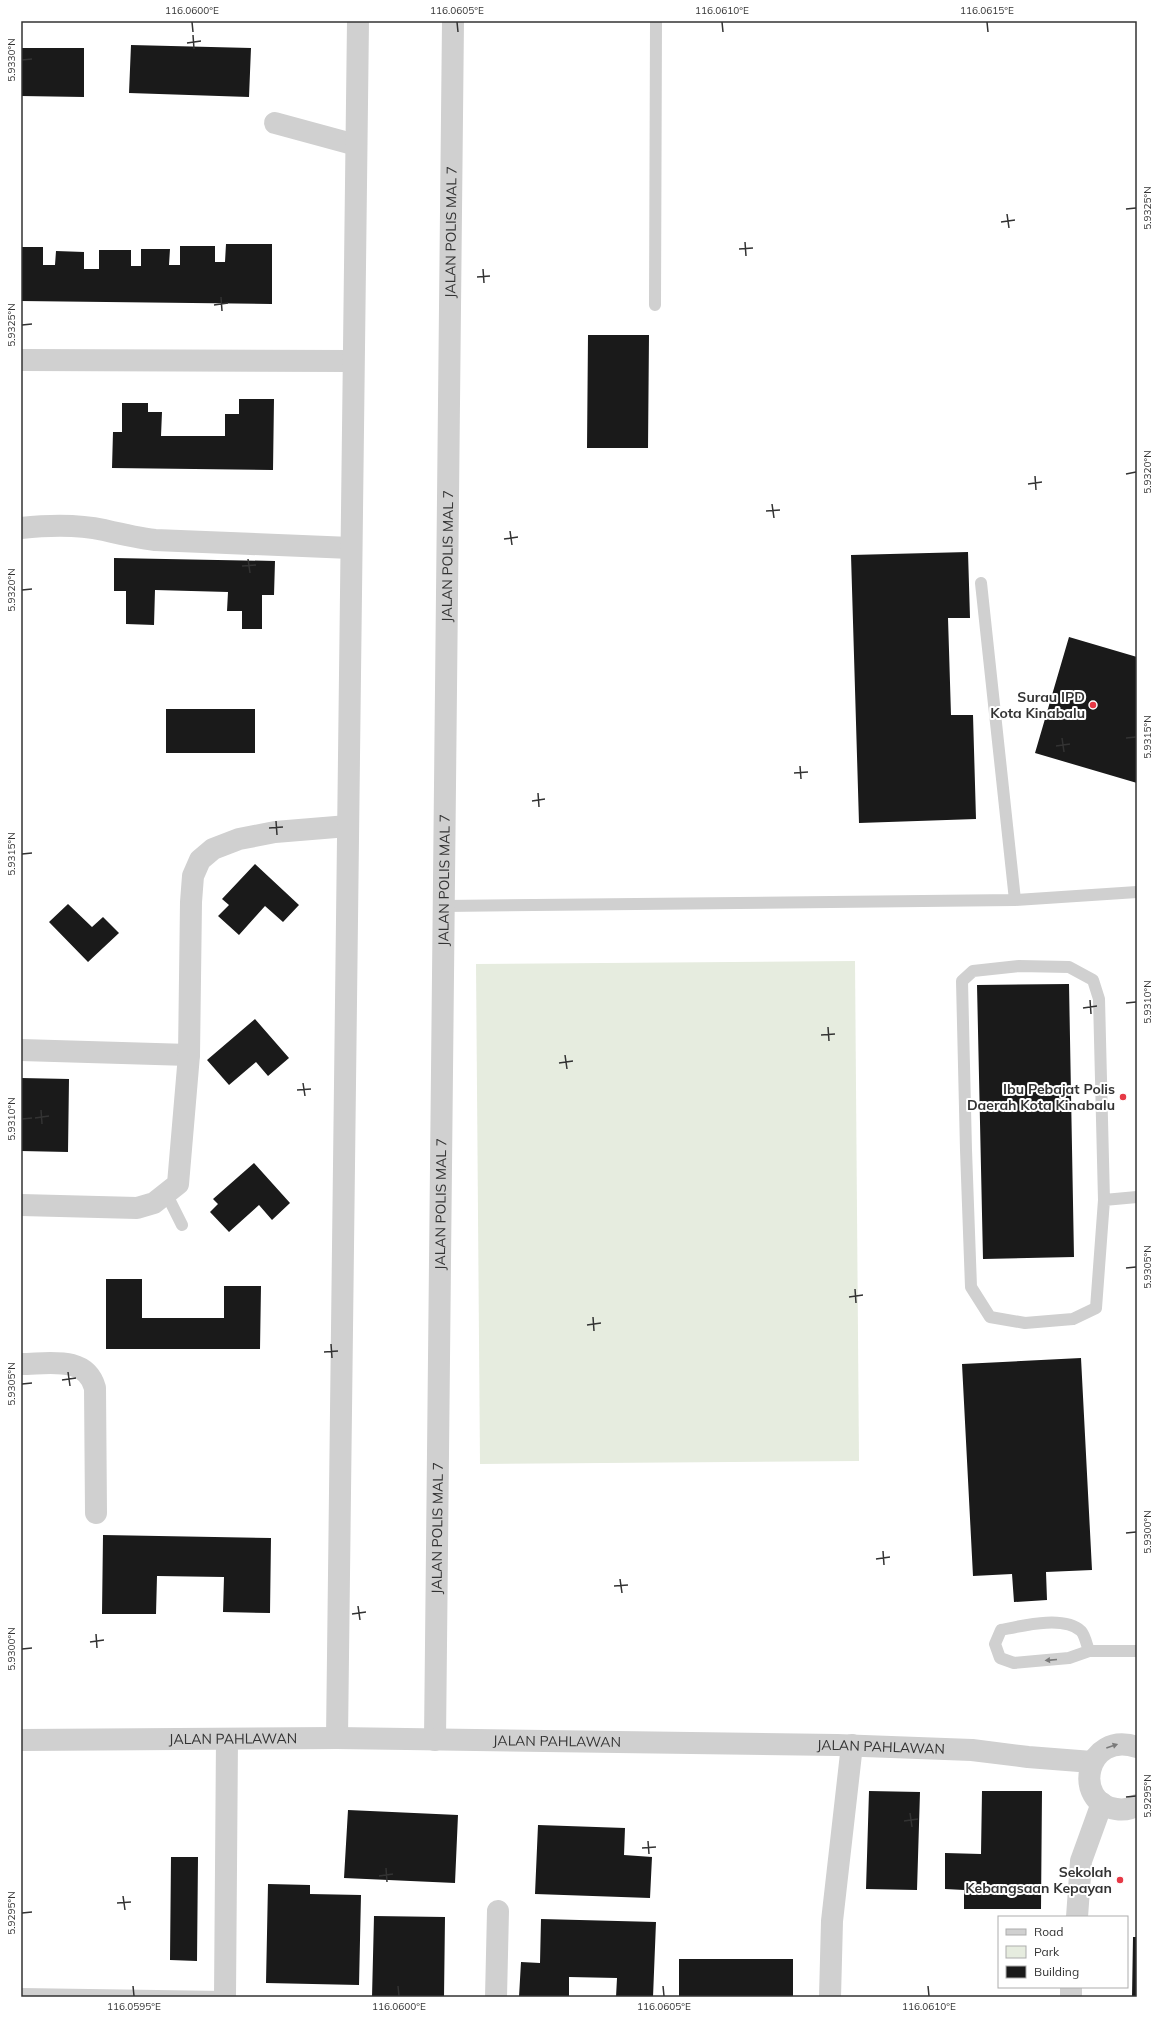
<svg xmlns="http://www.w3.org/2000/svg" width="1158" height="2018" viewBox="0 0 1158 2018" font-family="Mulish,sans-serif">
<style>
.green{fill:#e6ecdf}
.building{fill:#1a1a1a}
.lines{fill:none;stroke-linecap:round;stroke-linejoin:round}
.service{stroke:#d0d0d0;stroke-width:12}
.minor{stroke:#d0d0d0;stroke-width:22}
.tertiary{stroke:#d0d0d0;stroke-width:22}
.oneway{fill:#7a7a7a}
.ticks{fill:none;stroke:#333;stroke-width:1.5}
.poi-dot{fill:#e63946;stroke:#fff;stroke-width:1.5}
.labels{text-anchor:middle;dominant-baseline:central;stroke-width:4;stroke-linejoin:round;paint-order:stroke}
.street-label{font-size:14px;fill:#333;stroke:#fff}
.poi-label{font-size:14px;font-weight:bold;fill:#333;stroke:#fff;text-anchor:end}
.neatline{fill:none;stroke:#333;stroke-width:1.5}
.ticks-label{font-size:10px;text-anchor:middle;fill:#333}
</style>
<rect width="100%" height="100%" fill="#fff"/>
<path class="green" d="M855,961L859,1461L480,1464L476,964Z"/>
<path class="building" d="M131,45L251,48L249,97L129,93Z
M21,48H84V97L21,96Z
M226,244H272V304L21,301V247H43V265H55L56,251L84,252V269H99V250H131V266H141V249H170L169,265H180V246H215V262H225Z
M588,335H649L648,448H587Z
M239,399H274L273,470L112,468L113,432H122V403H148V412H162L161,436H225V414H239Z
M968,552L970,618H948L951,715H973L976,819L859,823L851,555Z
M114,558L275,561L274,595H262V629H242V611H227L228,592L155,590L154,625L126,624V591H114Z
M1069,637L1137,657V783L1035,753Z
M166,709H255V753H166Z
M255,864L299,905L283,922L265,906L239,935L218,916L229,905L222,899Z
M68,904L92,927L103,917L119,933L88,962L49,922Z
M1069,984L1074,1257L983,1259L977,985Z
M255,1019L289,1058L268,1076L256,1062L229,1085L207,1060Z
M21,1078L69,1079L68,1152L21,1151Z
M254,1163L290,1203L272,1220L259,1205L229,1232L210,1212L218,1204L213,1199Z
M106,1279H142V1318H224V1286H261L260,1349H106Z
M1081,1358L1092,1570L1046,1572L1047,1600L1014,1602L1012,1574L973,1576L962,1364Z
M103,1535L271,1538L270,1613L223,1612L224,1577L157,1576L156,1614H102Z
M869,1791L920,1792L917,1890L866,1889Z
M982,1791H1042L1041,1909H964V1890L945,1889V1853L981,1854Z
M348,1810L458,1815L455,1883L344,1878Z
M538,1825L625,1828L624,1855L652,1857L650,1898L535,1894Z
M171,1857H198L197,1961L170,1960Z
M268,1884L310,1885V1894L361,1895L359,1985L266,1983Z
M374,1916L445,1917L444,1997H372Z
M541,1919L656,1922L653,1997H616L617,1978L569,1977V1997H519L521,1962L540,1963Z
M1133,1937H1137V1997H1132Z
M679,1959H793V1997H679Z"/>
<g class="lines">
<path class="service" d="M655,305L656,21
M981,583L1015,900
M444,906L1015,900L1137,892
M1019,966L1069,967L1093,980L1099,999L1104,1200L1096,1308L1073,1319L1025,1323L990,1317L971,1287L966,1150L962,981L973,971Z
M166,1193L182,1225
M1104,1200L1137,1197
M1089,1651C1087,1646 1085,1635 1081,1631C1064,1615 1021,1626 1001,1630L995,1644L1000,1658L1014,1663L1069,1658L1089,1651H1137
M21,1994L225,1997"/>
<g class="minor">
<path d="M275,123L356,145"/>
<path d="M21,360L353,361"/>
<path d="M21,528C48,525 77,524 104,530C121,534 138,538 155,540L351,548"/>
<path d="M21,1050L189,1055"/>
<path d="M21,1205L137,1208L154,1203L178,1184L189,1055L191,902L193,876L200,860L213,849L239,839L275,832L348,826"/>
<path d="M21,1364C48,1364 86,1355 95,1388L96,1513"/>
<path d="M337,1738L358,21"/>
<path id="s1" d="M435,1740L453,21"/>
<path d="M1077,1917L1081,1861L1102,1803"/>
<path d="M225,1997L227,1739"/>
<path d="M496,1997L498,1911"/>
<path d="M830,1997L832,1921L852,1745"/>
<path d="M1071,1997V1987"/>
</g>
<g class="tertiary">
<path id="s2" d="M21,1740L337,1738L837,1745L972,1750L1028,1757L1092,1762"/>
<path d="M1137,1747C1085,1730 1072,1803 1116,1809C1123,1810 1131,1809 1137,1805"/>
</g>
</g>
<defs><path id="oneway-solid" d="M-6-.8H1V-3.2L6.5 0L1 3.2V.8H-6Z"/></defs>
<g class="oneway">
<use href="#oneway-solid" transform="translate(1051 1660) rotate(175)"/>
<use href="#oneway-solid" transform="translate(1112 1746) rotate(-19)"/>
</g>
<path class="ticks" d="M192,22L193,32M457,22L458,32M722,22L723,32M987,22L988,32M193,35L194,49M187,43L201,41M22,60L32,59M1126,209L1136,208M1007,214L1009,228M1001,222L1015,220M745,242L746,256M739,249L753,248M483,269L484,283M477,277L490,276M221,297L222,311M214,305L228,303M22,325L32,324M1126,474L1136,472M1035,476L1036,490M1028,484L1042,482M772,504L774,518M766,511L780,510M510,531L512,545M504,539L518,537M248,559L250,573M242,566L256,565M22,590L32,589M1062,738L1064,752M1126,738L1136,737M1056,746L1070,744M800,766L801,779M794,773L808,772M538,793L539,807M532,801L545,799M276,821L277,835M269,828L283,827M22,854L32,853M1090,1000L1091,1014M1126,1003L1136,1002M1083,1008L1097,1006M828,1027L829,1041M821,1035L835,1034M565,1055L567,1069M559,1063L573,1061M303,1083L305,1096M297,1090L311,1089M41,1110L42,1124M35,1118L49,1116M22,1119L32,1118M1126,1268L1136,1267M855,1289L856,1303M849,1297L863,1295M593,1317L594,1331M587,1325L601,1323M331,1344L332,1358M324,1352L338,1351M68,1372L70,1386M62,1380L76,1378M22,1384L32,1383M1126,1533L1136,1532M883,1551L884,1565M876,1559L890,1557M620,1579L622,1593M614,1586L628,1585M358,1606L360,1620M352,1614L366,1612M96,1634L97,1648M90,1642L104,1640M22,1649L32,1648M1126,1797L1136,1796M910,1813L912,1827M904,1821L918,1819M648,1841L649,1854M642,1848L656,1847M386,1868L387,1882M379,1876L393,1874M123,1896L125,1910M117,1903L131,1902M22,1913L32,1912M133,1986L134,1996M398,1986L399,1996M663,1986L664,1996M928,1986L929,1996"/>
<g class="poi-dot">
<circle cx="1093" cy="705" r="4"/>
<circle cx="1123" cy="1097" r="4"/>
<circle cx="1120" cy="1880" r="4"/>
</g>
<g class="labels">
<g class="street-label">
<text stroke="none"><textPath href="#s1" startOffset="1508">JALAN POLIS MAL 7</textPath></text>
<text stroke="none"><textPath href="#s1" startOffset="1184">JALAN POLIS MAL 7</textPath></text>
<text stroke="none"><textPath href="#s1" startOffset="860">JALAN POLIS MAL 7</textPath></text>
<text stroke="none"><textPath href="#s1" startOffset="536">JALAN POLIS MAL 7</textPath></text>
<text stroke="none"><textPath href="#s1" startOffset="212">JALAN POLIS MAL 7</textPath></text>
<text stroke="none"><textPath href="#s2" startOffset="212">JALAN PAHLAWAN</textPath></text>
<text stroke="none"><textPath href="#s2" startOffset="536">JALAN PAHLAWAN</textPath></text>
<text stroke="none"><textPath href="#s2" startOffset="860">JALAN PAHLAWAN</textPath></text>
</g>
<g class="poi-label">
<text x="1085" y="697">Surau IPD<tspan x="1085" dy="16">Kota Kinabalu</tspan></text>
<text x="1115" y="1089">Ibu Pebajat Polis<tspan x="1115" dy="16">Daerah Kota Kinabalu</tspan></text>
<text x="1112" y="1872">Sekolah<tspan x="1112" dy="16">Kebangsaan Kepayan</tspan></text>
</g>
</g>
<rect width="1158" height="2018" fill="none" stroke="#ffffff" stroke-width="44"/>
<rect x="998" y="1916" width="130" height="72" fill="#ffffff" stroke="#adadad"/>
<rect x="1006" y="1929" width="20" height="6" fill="#d0d0d0" stroke="#adadad"/>
<text x="1034" y="1936" font-size="12" fill="#333333">Road</text>
<rect x="1006" y="1946" width="20" height="12" fill="#e6ecdf" stroke="#adadad"/>
<text x="1034" y="1956" font-size="12" fill="#333333">Park</text>
<rect x="1006" y="1966" width="20" height="12" fill="#1a1a1a" stroke="#adadad"/>
<text x="1034" y="1976" font-size="12" fill="#333333">Building</text>
<rect x="22" y="22" width="1114" height="1974" class="neatline"/>
<g class="ticks-label">
<text x="192" y="14">116.0600°E</text>
<text x="457" y="14">116.0605°E</text>
<text x="722" y="14">116.0610°E</text>
<text x="987" y="14">116.0615°E</text>
<text transform="translate(11 60) rotate(-90)" y="4">5.9330°N</text>
<text transform="translate(1147 208) rotate(-90)" y="4">5.9325°N</text>
<text transform="translate(11 325) rotate(-90)" y="4">5.9325°N</text>
<text transform="translate(1147 472) rotate(-90)" y="4">5.9320°N</text>
<text transform="translate(11 590) rotate(-90)" y="4">5.9320°N</text>
<text transform="translate(1147 737) rotate(-90)" y="4">5.9315°N</text>
<text transform="translate(11 854) rotate(-90)" y="4">5.9315°N</text>
<text transform="translate(1147 1002) rotate(-90)" y="4">5.9310°N</text>
<text transform="translate(11 1119) rotate(-90)" y="4">5.9310°N</text>
<text transform="translate(1147 1267) rotate(-90)" y="4">5.9305°N</text>
<text transform="translate(11 1384) rotate(-90)" y="4">5.9305°N</text>
<text transform="translate(1147 1532) rotate(-90)" y="4">5.9300°N</text>
<text transform="translate(11 1649) rotate(-90)" y="4">5.9300°N</text>
<text transform="translate(1147 1796) rotate(-90)" y="4">5.9295°N</text>
<text transform="translate(11 1913) rotate(-90)" y="4">5.9295°N</text>
<text x="134" y="2010">116.0595°E</text>
<text x="399" y="2010">116.0600°E</text>
<text x="664" y="2010">116.0605°E</text>
<text x="929" y="2010">116.0610°E</text>
</g>
</svg>
